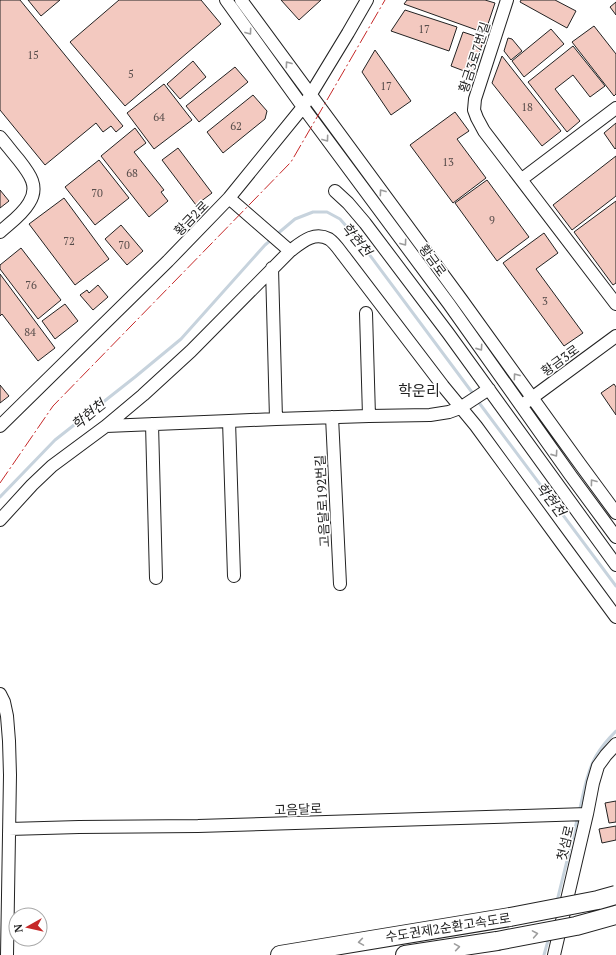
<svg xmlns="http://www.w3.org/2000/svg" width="616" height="955" viewBox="0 0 616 955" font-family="'PT Serif','Noto Sans KR',serif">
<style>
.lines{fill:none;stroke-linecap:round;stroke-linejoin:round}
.stream{stroke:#c7d3dd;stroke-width:3}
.building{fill:#f3c9c0;stroke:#222}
.minor-casing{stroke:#222;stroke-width:14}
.highway-casing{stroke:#222;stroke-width:20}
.minor{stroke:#fff;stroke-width:12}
.highway{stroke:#fff;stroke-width:18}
.highway-bridge-casing{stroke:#222;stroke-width:20;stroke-linecap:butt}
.highway-bridge{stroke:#fff;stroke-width:18}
.power{stroke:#c62828;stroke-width:1;stroke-dasharray:14 3 2 3;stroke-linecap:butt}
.oneway{stroke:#9c9c9c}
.labels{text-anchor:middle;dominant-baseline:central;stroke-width:3;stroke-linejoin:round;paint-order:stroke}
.number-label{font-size:11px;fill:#564c4a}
.street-label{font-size:13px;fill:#222;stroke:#fff}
.water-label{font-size:14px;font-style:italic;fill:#222;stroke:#fff}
.quarter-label{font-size:15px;fill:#222;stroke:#fff}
</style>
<rect width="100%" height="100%" fill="#fff"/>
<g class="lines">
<path class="stream" d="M276,235L295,219L313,212H327L340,219L360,242L474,395
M477,400L616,586
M0,497L55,440L135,377L181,339L265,245L272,239
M580,808C584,791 587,772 596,756C601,747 608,739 616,731
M557,901L577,820
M544,955L549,937"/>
</g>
<path class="building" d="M0,0H20L123,126L116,132L111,126L103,132L96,123L45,165L0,110Z
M28,0H60L41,16Z
M119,0H201L221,24L125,106L70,42Z
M281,0H321L299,20Z
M407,0H485L495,3L485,33L404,4Z
M521,0H555L576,11L567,28L520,2Z
M616,2V15L610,7Z
M405,10L457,27L449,51L391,31Z
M594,26L616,54V94L614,96L572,42Z
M551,29L564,44L524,77L512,61Z
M463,32L484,39L472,74L451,66Z
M508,38L512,39L522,51L511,60L504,51Z
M573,46L605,86L590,97L573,75L555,89L580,121L567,132L528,82Z
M375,50L411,101L391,115L362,72Z
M502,56L561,131L542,146L492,83Z
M193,61L206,77L180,99L167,84Z
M235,67L248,82L199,122L186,106Z
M164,84L192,120L154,149L127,113Z
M253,95L267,111L265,119L223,153L207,132Z
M455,112L469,131L457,139L486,178L453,203L410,145Z
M616,123V148L615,149L604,133Z
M135,128L146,143L134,152L164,190L161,192L168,201L149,217L101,156Z
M178,148L212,193L196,205L162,160Z
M616,156V196L572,230L553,205Z
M99,160L129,198L95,225L65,187Z
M487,180L529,237L497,261L455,203Z
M0,190L9,201L0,208Z
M64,198L109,259L75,285L29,224Z
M616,201V283L613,285L574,232Z
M121,225L143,251L127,265L105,239Z
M544,233L558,253L536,269L583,333L564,346L503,263Z
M21,248L61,300L38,319L0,269V265Z
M0,274L55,348L38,361L2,314L0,316Z
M98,285L108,297L93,310L80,295L87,290L89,293Z
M65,304L78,321L55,339L42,321Z
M614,384L616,387V415L601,393Z
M0,385L9,396L0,403Z
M616,801V822L609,823L605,803Z
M616,826V840L602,843L599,829Z"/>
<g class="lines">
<g class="minor-casing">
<path id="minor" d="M226,0L303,107L449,304L571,476L616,537
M241,0L461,299L580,464L616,513
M507,0L475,99L474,110L477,118L484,131L616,304
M0,137C6,144 12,152 18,159C29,173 40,186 29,203C22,215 10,223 0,232
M522,179L616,108
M335,191L348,203L365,223L448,333L616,565
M229,198L290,251C302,242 314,231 329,239C335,243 340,251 344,256L443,386L476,426L563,545L616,617
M272,268L276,419
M366,313L369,416
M525,403L616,336
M332,417L340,584
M229,421L234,576
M152,424L156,578
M0,426L168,261L229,198L303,107L348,33L367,0
M106,426L143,395L191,351L290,251
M0,520L32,485L52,466L106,426L229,421L276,419L369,416L430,415L449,412L460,408L489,389
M0,694L4,702L7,716L9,741L10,775L7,955
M9,829L79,827L198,826L587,814
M554,955L587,814L593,783L598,766L606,755L616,744"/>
</g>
<g class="highway-casing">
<path id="highway" d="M280,955L510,917
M405,955L497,941"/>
</g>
<use href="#minor" class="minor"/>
<use href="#highway" class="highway"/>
<g class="highway-bridge-casing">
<path id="highway-bridge" d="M510,917L598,900L616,895
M497,941L576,926L616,915"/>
</g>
<use href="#highway-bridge" class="highway-bridge"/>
<path class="power" d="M0,483L53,406L291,162L385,0"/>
</g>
<defs><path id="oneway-chevron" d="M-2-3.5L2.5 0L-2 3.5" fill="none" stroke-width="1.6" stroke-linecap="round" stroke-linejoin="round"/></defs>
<g class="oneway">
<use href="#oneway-chevron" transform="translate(249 32) rotate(54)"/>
<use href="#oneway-chevron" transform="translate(288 64) rotate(-126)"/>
<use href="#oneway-chevron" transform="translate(326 139) rotate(54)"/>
<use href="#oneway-chevron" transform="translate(382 192) rotate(-126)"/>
<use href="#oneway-chevron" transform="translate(404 243) rotate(54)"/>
<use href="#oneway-chevron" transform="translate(480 348) rotate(55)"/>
<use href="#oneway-chevron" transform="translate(516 376) rotate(-126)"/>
<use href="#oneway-chevron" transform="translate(555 454) rotate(55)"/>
<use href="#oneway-chevron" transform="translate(593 482) rotate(-127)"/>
<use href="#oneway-chevron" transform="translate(535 934) rotate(-10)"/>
<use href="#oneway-chevron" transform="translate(361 942) rotate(171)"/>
<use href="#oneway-chevron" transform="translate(457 947) rotate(-9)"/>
</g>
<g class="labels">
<g class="number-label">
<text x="424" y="29">17</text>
<text x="33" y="55">15</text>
<text x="131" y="74">5</text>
<text x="386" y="86">17</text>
<text x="527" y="107">18</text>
<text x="159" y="117">64</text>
<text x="236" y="126">62</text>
<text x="448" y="162">13</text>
<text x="132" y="173">68</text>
<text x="97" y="193">70</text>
<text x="492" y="220">9</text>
<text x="69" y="241">72</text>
<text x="124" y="245">70</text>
<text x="31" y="285">76</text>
<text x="545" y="301">3</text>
<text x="30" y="332">84</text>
</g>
<g class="street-label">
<text transform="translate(474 57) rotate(-72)">황금3로7번길</text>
<text transform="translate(191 218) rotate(-46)">황금2로</text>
<text transform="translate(433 260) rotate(54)">황금로</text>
<text transform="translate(560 360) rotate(-36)">황금3로</text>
<text transform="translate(322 501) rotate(-93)">고음달로192번길</text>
<text transform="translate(298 809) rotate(-2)">고음달로</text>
<text transform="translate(565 843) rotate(-77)">첫섬로</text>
<text transform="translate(448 927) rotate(-9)">수도권제2순환고속도로</text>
</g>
<g class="water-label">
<text transform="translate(357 239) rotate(51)">학현천</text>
<text transform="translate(88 414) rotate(-39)">학현천</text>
<text transform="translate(551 499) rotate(53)">학현천</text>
</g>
<g class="quarter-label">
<text x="419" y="390">학운리</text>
</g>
</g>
<g transform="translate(28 927) rotate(262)"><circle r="19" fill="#ffffff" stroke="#a7a7a7"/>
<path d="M0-3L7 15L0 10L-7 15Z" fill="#c62828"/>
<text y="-6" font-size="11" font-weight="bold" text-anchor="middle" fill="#222222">N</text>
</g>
</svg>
